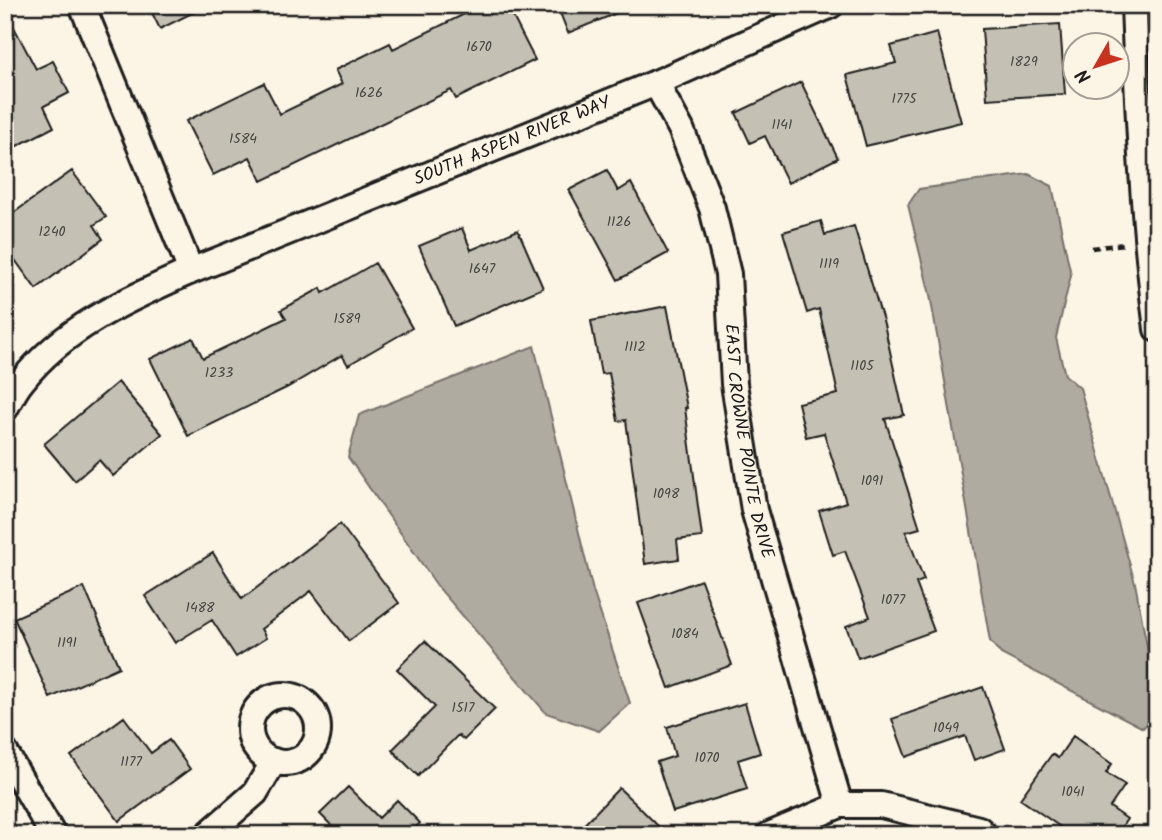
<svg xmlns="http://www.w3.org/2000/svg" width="1162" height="840" viewBox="0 0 1162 840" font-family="Kalam,sans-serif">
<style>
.water{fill:#b0aba1;stroke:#75726c;stroke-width:2}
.building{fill:#c4c0b3;stroke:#1c1c1c;stroke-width:2}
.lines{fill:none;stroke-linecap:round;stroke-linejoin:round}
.minor-casing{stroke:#1c1c1c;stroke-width:30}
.path{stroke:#1c1c1c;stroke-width:4.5;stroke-dasharray:7 5;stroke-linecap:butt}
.minor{stroke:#fcf5e5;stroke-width:24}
.labels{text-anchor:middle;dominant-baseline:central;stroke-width:6;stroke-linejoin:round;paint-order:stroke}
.number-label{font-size:14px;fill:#464542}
.street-label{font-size:18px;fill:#1c1c1c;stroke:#fcf5e5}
</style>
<rect width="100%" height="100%" fill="#fcf5e5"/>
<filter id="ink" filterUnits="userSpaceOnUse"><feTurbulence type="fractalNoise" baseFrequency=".0143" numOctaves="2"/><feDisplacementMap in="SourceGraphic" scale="14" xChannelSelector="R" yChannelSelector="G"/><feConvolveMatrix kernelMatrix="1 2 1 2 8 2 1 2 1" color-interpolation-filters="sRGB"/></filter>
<g filter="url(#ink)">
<path class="water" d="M1028,174L1052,186L1071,275L1056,338L1065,375L1080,388L1135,583L1157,699V713L1143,728L1001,654L990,641L930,295L908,205L919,189Z
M534,346L593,591L630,703L599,731L546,713L438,587L348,457L359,415Z"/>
<path class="building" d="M148,5H208L160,29Z
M483,5H507L535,60L456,99L451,90L262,181L250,157L213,175L186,121L264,83L280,114L342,84L335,70L390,43L393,49Z
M557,5H634V6L568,33Z
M5,10L36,69L53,61L69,93L44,106L54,127L5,152Z
M1060,24L1065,94L987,99L982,29Z
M937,33L961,122L866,146L847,75L896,63L891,46Z
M801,82L838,158L788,183L765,136L750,143L736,113Z
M607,170L618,191L631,183L668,253L618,280L569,190Z
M72,171L106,217L94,225L103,239L36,289L5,246V219Z
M821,221L825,235L854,226L884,324L904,415L885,419L920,528L906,532L924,580L916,583L934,631L858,658L846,626L870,617L845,551L833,555L819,511L846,502L824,433L806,437L798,403L838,394L819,309L807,313L783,232Z
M462,228L471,250L518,230L543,288L454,326L419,246Z
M375,263L412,328L348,365L342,355L288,387L188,436L150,359L193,338L203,358L286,318L281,310L321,288L323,293Z
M667,306L687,408H685L702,537L677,540L679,559L645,564L626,420L618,421L609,373L601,374L591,321Z
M118,382L162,434L113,476L99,460L75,481L44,444Z
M340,524L399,603L349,641L311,591L261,629L266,638L236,657L212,620L175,643L145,596L213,553L242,599Z
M701,580L732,665L669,688L638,603Z
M84,587L119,667L50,698L14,618Z
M425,641L495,709L464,740L458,735L418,776L392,750L435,707L397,669Z
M983,687L1005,749L974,760L965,736L906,757L892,719Z
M745,703L760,753L738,760L747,789L673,812L657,762L675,756L667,727Z
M124,717L151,753L169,740L190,769L119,821L71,756Z
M1073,736L1112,764L1106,773L1125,785L1110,807L1127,819L1116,835H1072L1020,799L1052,754L1058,758Z
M348,787L379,818L397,800L420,823L409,835H341L320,814Z
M619,788L640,808L667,835H574Z"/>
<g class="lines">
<g class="minor-casing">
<g id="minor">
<path d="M82,5L191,271"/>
<path d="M1134,5C1138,114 1143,221 1157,329"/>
<path id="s1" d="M656,83L681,129L712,208L728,274L734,384L754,510L840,805"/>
<path id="s2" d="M5,409C10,400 15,389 22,381C65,326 129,299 191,271L656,83L831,5"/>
<circle cx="284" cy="729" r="34"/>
<path d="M5,752L53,835"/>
<path d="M207,835L255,793L274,761"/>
<path d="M769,835L840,805H881L979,829L985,835"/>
</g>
</g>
<path class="path" d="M1092,248L1124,244"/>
<use href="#minor" class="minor"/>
</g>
</g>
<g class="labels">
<g class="number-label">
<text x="479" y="47">1670</text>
<text x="1024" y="62">1829</text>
<text x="369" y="93">1626</text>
<text x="904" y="99">1775</text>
<text x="782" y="125">1141</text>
<text x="243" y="139">1584</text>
<text x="619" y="222">1126</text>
<text x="52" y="232">1240</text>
<text x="829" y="264">1119</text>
<text x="482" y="269">1647</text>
<text x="347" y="319">1589</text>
<text x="635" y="347">1112</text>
<text x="862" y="366">1105</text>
<text x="219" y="373">1233</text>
<text x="872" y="481">1091</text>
<text x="666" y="494">1098</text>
<text x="893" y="600">1077</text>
<text x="200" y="608">1488</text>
<text x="685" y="634">1084</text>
<text x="67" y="643">1191</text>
<text x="463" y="708">1517</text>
<text x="946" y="728">1049</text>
<text x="707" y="758">1070</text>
<text x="131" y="762">1177</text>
<text x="1073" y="792">1041</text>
</g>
<g class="street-label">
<text stroke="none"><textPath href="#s2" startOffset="583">SOUTH ASPEN RIVER WAY</textPath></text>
<text stroke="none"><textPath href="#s1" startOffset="374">EAST CROWNE POINTE DRIVE</textPath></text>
</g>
</g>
<rect width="1162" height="840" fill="none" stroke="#fcf5e5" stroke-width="28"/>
<rect x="14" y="14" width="1134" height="812" fill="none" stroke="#1c1c1c" stroke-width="2.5" filter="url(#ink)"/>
<g transform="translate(1096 66) rotate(231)"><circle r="33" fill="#fcf5e5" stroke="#a29e95" stroke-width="2"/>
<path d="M0-5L12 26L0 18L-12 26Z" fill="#c8321e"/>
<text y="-10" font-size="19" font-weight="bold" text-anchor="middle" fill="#1c1c1c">N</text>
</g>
</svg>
